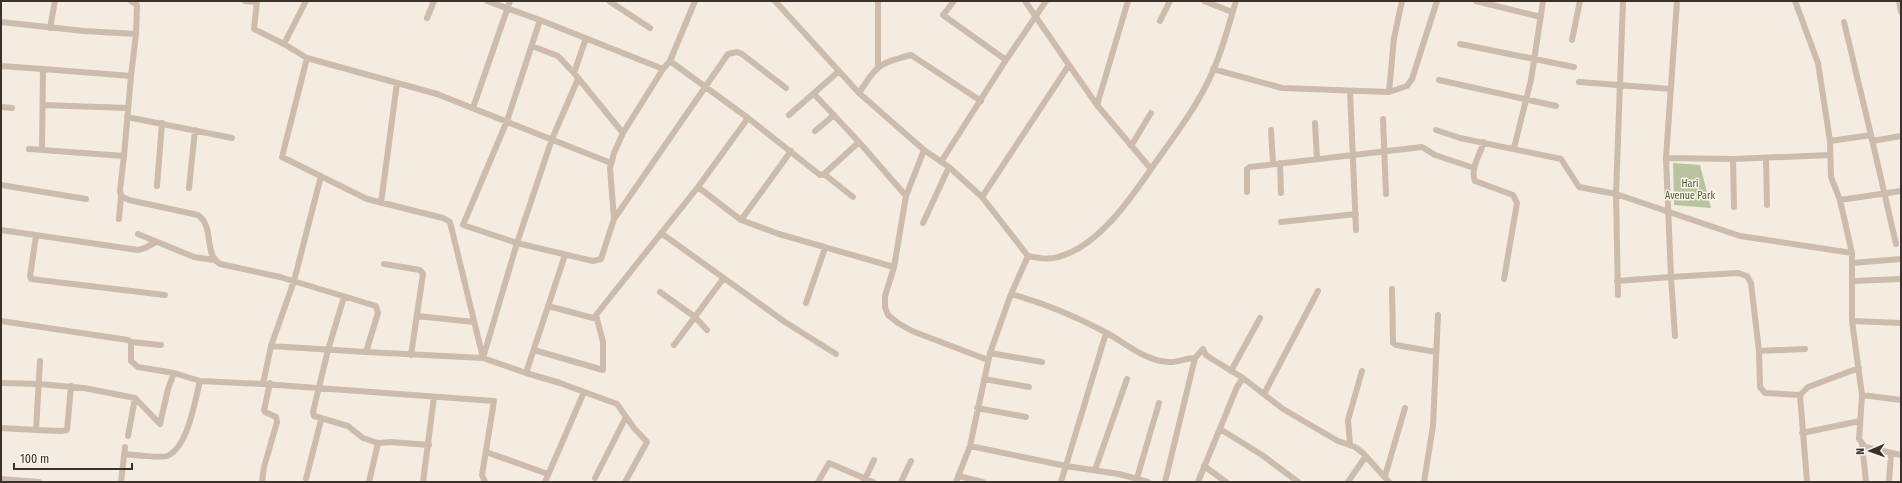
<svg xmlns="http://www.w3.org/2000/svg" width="1902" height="483" viewBox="0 0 1902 483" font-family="'Fira Sans Condensed',sans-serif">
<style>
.green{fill:#b8c4a0}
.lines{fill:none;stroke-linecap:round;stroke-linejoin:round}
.street{stroke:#cdbbac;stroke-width:6}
.labels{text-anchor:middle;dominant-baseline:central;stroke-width:3;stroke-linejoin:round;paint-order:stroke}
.park-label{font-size:10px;fill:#4a5a2e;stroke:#fbf5ee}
</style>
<rect width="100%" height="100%" fill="#f4ebe1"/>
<path class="green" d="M1673,163L1700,165L1711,208L1674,205Z"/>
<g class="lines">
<path class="street" d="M131,1L137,5L136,34
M245,1L257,2
M257,1L254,29L284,44L306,1
M487,1L540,20L663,69L670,61L695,1
M609,1L650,28
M775,1L859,93L924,150L949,167L982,197L1028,256
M878,1V66
M954,1L943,15L1006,60
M1204,1L1232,12
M1476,1L1541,17
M1623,1L1616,194L1740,236L1852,253
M1677,1L1666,158L1733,159L1830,155
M1795,1L1818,63L1830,141L1831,177L1840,200L1852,253V321L1862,395L1859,439L1865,447L1901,455
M1899,1L1901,12
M427,18L434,1
M540,20L507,121L463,225L517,243L552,139L578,79
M1160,21L1170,1
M1,22L84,31L136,34L131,76L43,69
M50,28L55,1
M1572,40L1580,1
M284,44L307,58L437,94L611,163
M1460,44L1574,67
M532,46L558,56L574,73L623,133
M307,58L282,157L367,199L443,218L450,222L483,358L517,243L593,261L601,259L614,219L610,168L614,153L623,133L663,69
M670,61L748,118L820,175L824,174L859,142L814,94
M1069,65L1097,105L1151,169
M1,66L43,69L42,150
M1213,69L1282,88L1389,92L1407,86L1412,79L1437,1
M574,73L586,38
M1439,80L1556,106
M1579,82L1671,89
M1350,91L1356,230
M1389,92L1394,38L1402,1
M859,93C878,64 878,64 911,55L981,101
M43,105L128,108
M1097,105L1128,1
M1,107L12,108
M473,108L510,1
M789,115L839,71
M127,117L232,138
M1383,119L1386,194
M1315,123L1317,159
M1271,130L1273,163
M1436,130L1460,138L1561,159L1579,187L1616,194L1618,295
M815,131L834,115
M1871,135L1896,244
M1830,141L1871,135L1844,22
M1872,141L1901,136
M859,142L906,196
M1484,142C1480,154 1470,169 1475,181L1513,195L1517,203L1504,279
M1131,146L1151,113
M1514,148L1531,80L1543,1
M29,149L124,156L131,76
M924,150L906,196L894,267L885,296V307L888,315L898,323L912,331L988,360
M124,156L120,190L121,196L129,200L198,215C215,227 203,253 220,264L280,277L376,306L378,313L366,352L483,358L526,373L560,383L617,404L634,428L647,442L625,482
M1666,158L1671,277L1738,273L1747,276L1751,283L1759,351L1760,387L1765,393L1800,395
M1766,158L1767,205
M1733,159L1734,207
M941,162L1006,60L1046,1
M1280,163L1281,193
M824,174L853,197
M321,176L294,281L271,346L263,384L494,401L482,475L485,482
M1,185L86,199
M157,186L162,123
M698,187L741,220L779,234L894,267
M189,188L195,130
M1247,192V169L1250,167L1422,147L1435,155L1474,168
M982,197L1069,65L1025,1
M1840,200L1901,191
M381,203L397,83
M119,219L121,196
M614,219L728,54L737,52L742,54L786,88
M741,220L791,151
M1281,222L1356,214
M923,223L949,167
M1,230L138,250L145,248L156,242
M661,233L785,322L836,354
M138,234L194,257L214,260
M36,236L30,276L31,279L165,295
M1852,263L1901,259
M384,264L420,270L423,274L411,355
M1617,281L1671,277L1675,336
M1853,281L1901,279
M1392,289L1393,343L1396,345L1436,352
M660,292L695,317L707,330
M1011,294C1043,303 1075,316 1105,332C1126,343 1143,360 1168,362C1177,363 1185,358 1195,358L1203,349L1206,355L1212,359L1243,378L1283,409L1338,441L1355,447L1363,453L1389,482
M344,297L328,350L313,412L314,416L348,426L363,438L378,443L391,442L429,445
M806,303L825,248
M548,306L597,319
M417,316L474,322
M1,321L128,340L131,342V361L138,367L174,373L200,381L263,384
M1852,321L1901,323
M131,342L161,345
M674,345L723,279
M271,346L366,352
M534,350L603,370V342L596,315L698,187L748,118
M1759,351L1805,349
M990,353L1042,362
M1231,371L1260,318
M526,373L565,255
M984,379L1029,387
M1,383L39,384L84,388L135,398L160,424L168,389L174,373
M1264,394L1318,291
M1862,395L1901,400
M977,408L1026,417
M1,428L36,430L40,361
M1220,429L1262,455L1298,482
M36,430L61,431L67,430L71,386
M1802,433L1860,421
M128,436L135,398
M1862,444L1866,482
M1350,445L1348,420L1362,371
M970,446L1066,466L1119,474L1148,482
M486,452L548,474
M124,454C131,455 164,458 167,456C188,448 195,400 200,381
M1204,466L1226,482
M1095,470L1127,379
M958,476L983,482
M1385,476L1405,408
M595,478L626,417
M1137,478L1159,403
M1,479L39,482
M306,479L321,420
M864,481L874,460
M121,482L125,447
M262,482L264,467L277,422L276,417L265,412L264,410L270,383
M369,482L378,443
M423,482L434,397
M545,482L584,392
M818,482L829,463L873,482
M901,482L911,461
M956,482L970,446L990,353L1011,294L1028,256C1038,258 1048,260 1058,257C1101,246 1135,192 1158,159C1179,130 1199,103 1213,71C1223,48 1229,24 1236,1
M1061,482L1106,333
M1165,482L1195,358
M1198,482L1237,387L1243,378
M1348,482L1366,456
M1424,482L1433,426L1438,315
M1807,482L1800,395L1808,387L1859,368
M1889,482L1891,453"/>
</g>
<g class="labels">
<g class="park-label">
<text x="1690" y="184">Hari<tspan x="1690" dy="12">Avenue Park</tspan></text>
</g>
</g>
<rect width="1902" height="483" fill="none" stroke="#3b302b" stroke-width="4"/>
<g transform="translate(1870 451) rotate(268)" stroke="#fbf5ee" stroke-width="3" paint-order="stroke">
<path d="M0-3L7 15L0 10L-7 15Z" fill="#3b302b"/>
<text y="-6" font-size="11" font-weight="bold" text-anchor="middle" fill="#3b302b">N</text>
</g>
<path d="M14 463v6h118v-6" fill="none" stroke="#3b302b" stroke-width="2"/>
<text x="20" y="463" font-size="12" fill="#3b302b" stroke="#fbf5ee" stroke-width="3" paint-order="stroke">100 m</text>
</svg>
